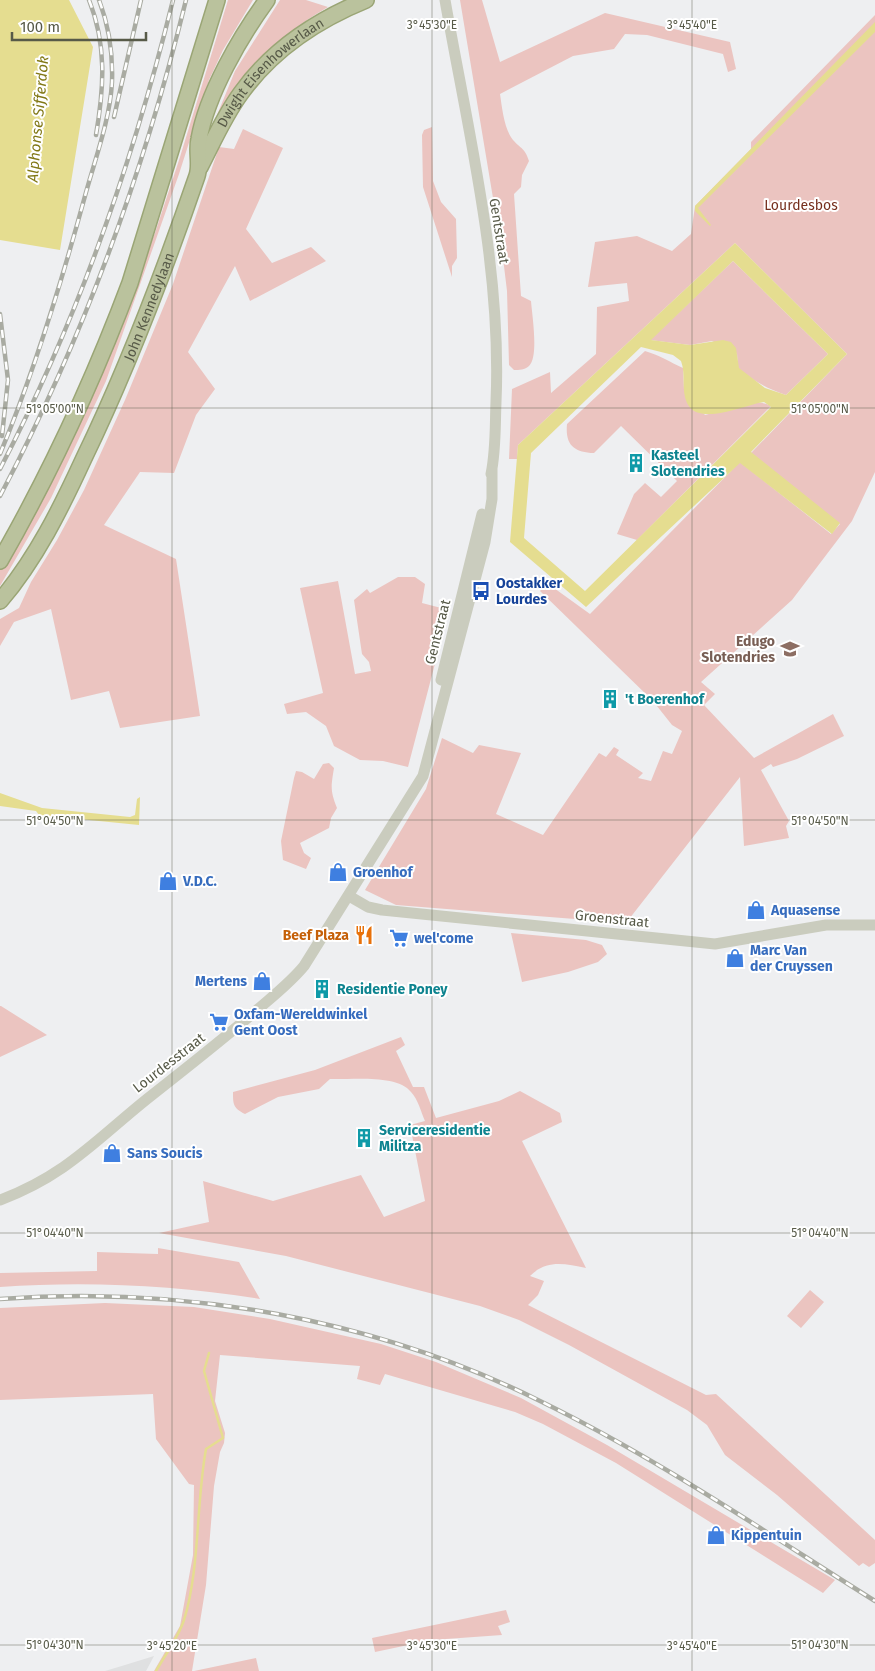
<svg xmlns="http://www.w3.org/2000/svg" width="875" height="1671" viewBox="0 0 875 1671" font-family="'Fira Sans',sans-serif">
<style>
.education{fill:#dfe0e1}
.green{fill:#ebc4c0}
.water{fill:#e5dd90;fill-rule:evenodd}
.lines{fill:none;stroke-linecap:round;stroke-linejoin:round}
.stream{stroke:#e5dd90;stroke-width:2.5}
.trunk-casing{stroke:#9aa575;stroke-width:18}
.tertiary{stroke:#caccbe;stroke-width:11}
.trunk{stroke:#bac29d;stroke-width:15}
.rail-casing{stroke:#a9aba2;stroke-width:4.5}
.rail{stroke:#fff;stroke-width:2.5;stroke-dasharray:8;stroke-linecap:butt}
.ticks{fill:none;stroke:#575a48;stroke-width:1;stroke-opacity:0.45}
.labels{text-anchor:middle;dominant-baseline:central;stroke-width:4;stroke-linejoin:round;paint-order:stroke}
.street-label{font-size:14px;fill:#575a48;stroke:#fff}
.park-label{font-size:14px;fill:#76301e;stroke:#fff}
.culture-label{font-size:14px;font-weight:bold;fill:#0d838f;stroke:#fff;text-anchor:start}
.transit-label{font-size:14px;font-weight:bold;fill:#164399;stroke:#fff;text-anchor:start}
.education-label{font-size:14px;font-weight:bold;fill:#785e54;stroke:#fff;text-anchor:end}
.shop-label{font-size:14px;font-weight:bold;fill:#366cbe;stroke:#fff;text-anchor:start}
.food-label{font-size:14px;font-weight:bold;fill:#c56008;stroke:#fff;text-anchor:end}
.water-label{font-size:15px;font-style:italic;fill:#817816;stroke:#fff}
.ticks-label{font-size:12px;text-anchor:middle;fill:#575a48;stroke:#fff;stroke-width:4;stroke-linejoin:round;paint-order:stroke}
</style>
<rect width="100%" height="100%" fill="#eeeff1"/>
<path class="education" d="M154,1656L146,1671H105L125,1665Z"/>
<path class="green" d="M228,0H253L223,50L209,80L179,174L106,381L51,498L0,586V570L35,508L155,233L180,157Z
M280,0H306L328,7C280,34 243,73 215,120L235,71Z
M460,0H482L500,62L605,13L730,42L736,69L728,72L723,54L647,35L625,34L614,49L573,56L500,94C502,107 504,129 513,140C521,149 525,148 529,161L522,175L521,187L514,194L521,296L531,301C532,315 539,357 529,366C525,370 519,370 514,370L509,365L507,291L503,258Z
M875,15V472L852,521L792,600L701,682L715,694L704,705L754,758L833,714L844,736L797,759L773,767L771,764L761,770L789,821L786,826L789,838L744,846L740,777L626,923L396,905L365,890L426,789L442,738L473,753L479,745L521,753L496,814L543,835L599,753L606,757L614,747L619,750L616,755L643,773L638,778L651,781L663,751L672,754L682,731L672,725L653,701L540,591L547,583L590,614L740,462L831,534L840,524L751,453L847,354L735,243L518,445L517,459H509L512,389L550,372L551,393L596,354L597,307L629,301L627,283L588,287L595,242L637,236L672,251L691,234L695,206L751,149V142Z
M432,127L433,181L441,202L456,219L457,258L452,266V277L423,187L422,135L424,130Z
M243,129L283,148L246,229L272,263L311,247L326,261L250,301L235,266L188,352L215,389L196,415L174,473L140,472L104,525L176,559L200,716L120,728L109,691L71,700L51,609L14,622L0,646V619L19,608L31,582L57,540L84,490L125,400L173,284L219,147L234,149Z
M733,261L828,354L786,395C768,389 753,381 738,368L737,354L712,341L690,345L650,340Z
M645,351C659,355 670,362 683,368L684,389L705,415C724,411 754,396 771,406L637,540L617,534L634,494L645,483L661,497L677,481L621,426L594,453C574,452 565,445 567,424Z
M398,577H415L425,584L422,603L449,610L408,767L383,761L360,760L334,746L326,726L306,712L287,714L284,704L323,693L300,588L338,581L355,674L371,671L369,662L362,654L354,600L367,589L370,593Z
M329,763L334,768C331,787 330,790 337,808L331,818L329,828L300,843L304,853L311,858L306,869L283,860L281,841L294,778L296,771L302,772L314,779L323,764Z
M511,933L586,940L602,945L607,954L598,962L568,972L522,982Z
M0,1006H1L47,1035L0,1057Z
M401,1037L405,1045L396,1051L413,1087H424L436,1118L499,1101L520,1091L560,1113L562,1122L522,1141L586,1268C565,1264 547,1259 530,1276L544,1281L538,1295L528,1305L706,1395L716,1394L875,1540V1563L869,1567L863,1563L859,1566L777,1495L725,1455L707,1425L687,1410L569,1345L519,1320L480,1306L286,1256L159,1233L209,1222L203,1181L273,1201L361,1175L384,1217L425,1201L410,1125L425,1121C421,1112 418,1099 411,1092C397,1074 351,1080 330,1079L319,1089L278,1097L245,1114C233,1108 233,1104 233,1092L315,1070Z
M158,1248L239,1262L260,1299C174,1285 87,1281 0,1287V1273L97,1271V1252L158,1254Z
M810,1290L824,1302L801,1328L787,1316Z
M105,1303L194,1307L270,1319L381,1344L436,1362L521,1398L607,1445L835,1580L823,1593L616,1463L543,1424L515,1412L385,1374L380,1385L357,1379L360,1366L220,1355L215,1401L225,1433L224,1443L220,1452L214,1486L206,1585L192,1671H154L180,1626L193,1555L194,1485L189,1484L156,1439L153,1394L0,1400V1308Z
M506,1610L510,1622L498,1626L502,1635L432,1640L375,1652L372,1638Z
M256,1658L259,1671H194Z"/>
<path class="water" d="M0,0H69L93,47L60,250L0,240Z
M875,22V32L698,208L711,225L710,226L695,211V206Z
M735,243L847,354L751,452L840,523L832,534L740,463L586,607L510,542L518,445ZM733,261L828,354L786,395L765,388L739,368L736,348L731,342L723,340L690,345L651,340ZM641,347L673,355L681,361C686,374 681,390 687,403C698,427 744,405 764,402L771,407L585,591L524,538L531,453Z
M0,793L42,808L130,817L135,815L137,799L140,797L139,825L39,815L36,811L0,806Z"/>
<g class="lines">
<path class="stream" d="M156,1671C165,1655 178,1638 184,1620C200,1569 196,1503 206,1449L223,1438L204,1371L209,1353"/>
<g class="trunk-casing">
<g id="trunk">
<path id="s1" d="M200,167C213,142 224,116 241,93C272,50 317,20 366,0"/>
<path d="M0,561C51,472 94,379 130,283L217,0"/>
<path id="s2" d="M0,601C36,559 61,508 84,458C128,367 164,272 197,176C201,164 196,151 199,139C207,94 240,37 267,0"/>
</g>
</g>
<path class="tertiary" d="M445,0C468,132 502,267 496,402C495,426 496,450 491,474
M441,680L482,514
M349,896L368,907L382,910L715,944L826,925H875
M0,1200C65,1176 96,1140 147,1099C184,1070 221,1041 257,1010C273,996 290,983 304,966L423,776L485,542L492,499V468"/>
<use href="#trunk" class="trunk"/>
<g class="rail-casing">
<path id="rail" d="M89,0C107,45 104,88 96,135
M114,117L141,0
M0,314L8,380L2,436
M0,454C35,370 61,284 85,196C95,159 110,120 112,82C113,54 109,26 99,0
M0,469C77,321 133,162 173,0
M0,496C83,339 144,172 186,0
M0,1299C184,1285 375,1319 540,1401C657,1458 765,1532 875,1601"/>
</g>
<use href="#rail" class="rail"/>
</g>
<path class="ticks" d="M172,0V1671M432,0V1671M692,0V1671M0,408H875M0,820H875M0,1233H875M0,1645H875"/>
<defs>
<g id="building-bare" transform="scale(1.5)"><path d="M-4-6H4V6H1V3H-1V6H-4ZM-2.5-4.3h1.7v1.8h-1.7ZM.8-4.3h1.7v1.8H.8ZM-2.5-1h1.7V.8h-1.7ZM.8-1h1.7V.8H.8Z" fill="#0f9aa8" stroke="#fff" stroke-width="2.5" paint-order="stroke"/></g>
<g id="bus-bare" transform="scale(1.5)"><path d="M-5-6H5V4H4V6H2V4H-2V6H-4V4H-5ZM-3.5-4V0h7V-4ZM-3.5 1.2v1.5H-2V1.2ZM2 1.2v1.5H3.5V1.2Z" fill="#1a4fb4" stroke="#fff" stroke-width="2.5" paint-order="stroke"/></g>
<g id="school-bare" transform="scale(1.5)"><path d="M0-5L7-2L0 1L-7-2ZM-4 1L0 2.5L4 1V4Q0 6-4 4Z" fill="#8d6e63" stroke="#fff" stroke-width="2.5" paint-order="stroke"/></g>
<g id="shop-bare" transform="scale(1.5)"><path d="M-5-2.5h2.3a2.7 3.5 0 0 1 5.4 0H5L5.5 6h-11ZM-1.5-2.5h3a1.5 2.3 0 0 0-3 0Z" fill="#3f7fe0" stroke="#fff" stroke-width="2.5" paint-order="stroke"/></g>
<g id="restaurant-bare" transform="scale(1.5)"><path d="M-5-6h1v4h1v-4h1v4h1v-4h1v5L-1.5 .5V6h-2V.5L-5-1ZM5-6V6H3V1.5H1.5Q1.5-4 5-6Z" fill="#e8710a" stroke="#fff" stroke-width="2.5" paint-order="stroke"/></g>
<g id="supermarket-bare" transform="scale(1.5)"><path d="M-6-5.5h2.5l.6 2H6L4.5 2H-2.5L-4.4-4H-6ZM-1.5 3.2a1.3 1.3 0 1 0 .1 0ZM3 3.2a1.3 1.3 0 1 0 .1 0Z" fill="#3f7fe0" stroke="#fff" stroke-width="2.5" paint-order="stroke"/></g>
</defs>
<g fill-rule="evenodd">
<use href="#building-bare" x="636" y="463"/>
<use href="#bus-bare" x="481" y="591"/>
<use href="#school-bare" x="790" y="649"/>
<use href="#building-bare" x="610" y="699"/>
<use href="#shop-bare" x="338" y="872"/>
<use href="#shop-bare" x="168" y="881"/>
<use href="#shop-bare" x="756" y="910"/>
<use href="#restaurant-bare" x="364" y="935"/>
<use href="#supermarket-bare" x="399" y="938"/>
<use href="#shop-bare" x="735" y="958"/>
<use href="#shop-bare" x="262" y="981"/>
<use href="#building-bare" x="322" y="989"/>
<use href="#supermarket-bare" x="219" y="1022"/>
<use href="#building-bare" x="364" y="1138"/>
<use href="#shop-bare" x="112" y="1153"/>
<use href="#shop-bare" x="716" y="1535"/>
</g>
<g class="labels">
<g class="street-label">
<text stroke="none"><textPath href="#s1" startOffset="120">Dwight Eisenhowerlaan</textPath></text>
<text transform="translate(499 231) rotate(81)">Gentstraat</text>
<text stroke="none"><textPath href="#s2" startOffset="331">John Kennedylaan</textPath></text>
<text transform="translate(438 632) rotate(-76)">Gentstraat</text>
<text transform="translate(612 919) rotate(6)">Groenstraat</text>
<text transform="translate(169 1063) rotate(-38)">Lourdesstraat</text>
</g>
<g class="park-label">
<text x="801" y="205">Lourdesbos</text>
</g>
<g class="culture-label">
<text x="651" y="455">Kasteel<tspan x="651" dy="16">Slotendries</tspan></text>
<text x="625" y="699">'t Boerenhof</text>
<text x="337" y="989">Residentie Poney</text>
<text x="379" y="1130">Serviceresidentie<tspan x="379" dy="16">Militza</tspan></text>
</g>
<g class="transit-label">
<text x="496" y="583">Oostakker<tspan x="496" dy="16">Lourdes</tspan></text>
</g>
<g class="education-label">
<text x="775" y="641">Edugo<tspan x="775" dy="16">Slotendries</tspan></text>
</g>
<g class="shop-label">
<text x="353" y="872">Groenhof</text>
<text x="183" y="881">V.D.C.</text>
<text x="771" y="910">Aquasense</text>
<text x="414" y="938">wel'come</text>
<text x="750" y="950">Marc Van<tspan x="750" dy="16">der Cruyssen</tspan></text>
<text x="247" y="981" text-anchor="end">Mertens</text>
<text x="234" y="1014">Oxfam-Wereldwinkel<tspan x="234" dy="16">Gent Oost</tspan></text>
<text x="127" y="1153">Sans Soucis</text>
<text x="731" y="1535">Kippentuin</text>
</g>
<g class="food-label">
<text x="349" y="935">Beef Plaza</text>
</g>
<g class="water-label">
<text transform="translate(38 119) rotate(-85)">Alphonse Sifferdok</text>
</g>
</g>
<g class="ticks-label">
<text x="432" y="29">3°45'30"E</text>
<text x="692" y="29">3°45'40"E</text>
<text x="55" y="413">51°05'00"N</text>
<text x="820" y="413">51°05'00"N</text>
<text x="55" y="825">51°04'50"N</text>
<text x="820" y="825">51°04'50"N</text>
<text x="55" y="1237">51°04'40"N</text>
<text x="820" y="1237">51°04'40"N</text>
<text x="55" y="1649">51°04'30"N</text>
<text x="820" y="1649">51°04'30"N</text>
<text x="172" y="1650">3°45'20"E</text>
<text x="432" y="1650">3°45'30"E</text>
<text x="692" y="1650">3°45'40"E</text>
</g>
<path d="M12 32v8h134v-8" fill="none" stroke="#575a48" stroke-width="2.5"/>
<text x="20" y="32" font-size="15" fill="#575a48" stroke="#ffffff" stroke-width="4" paint-order="stroke">100 m</text>
</svg>
